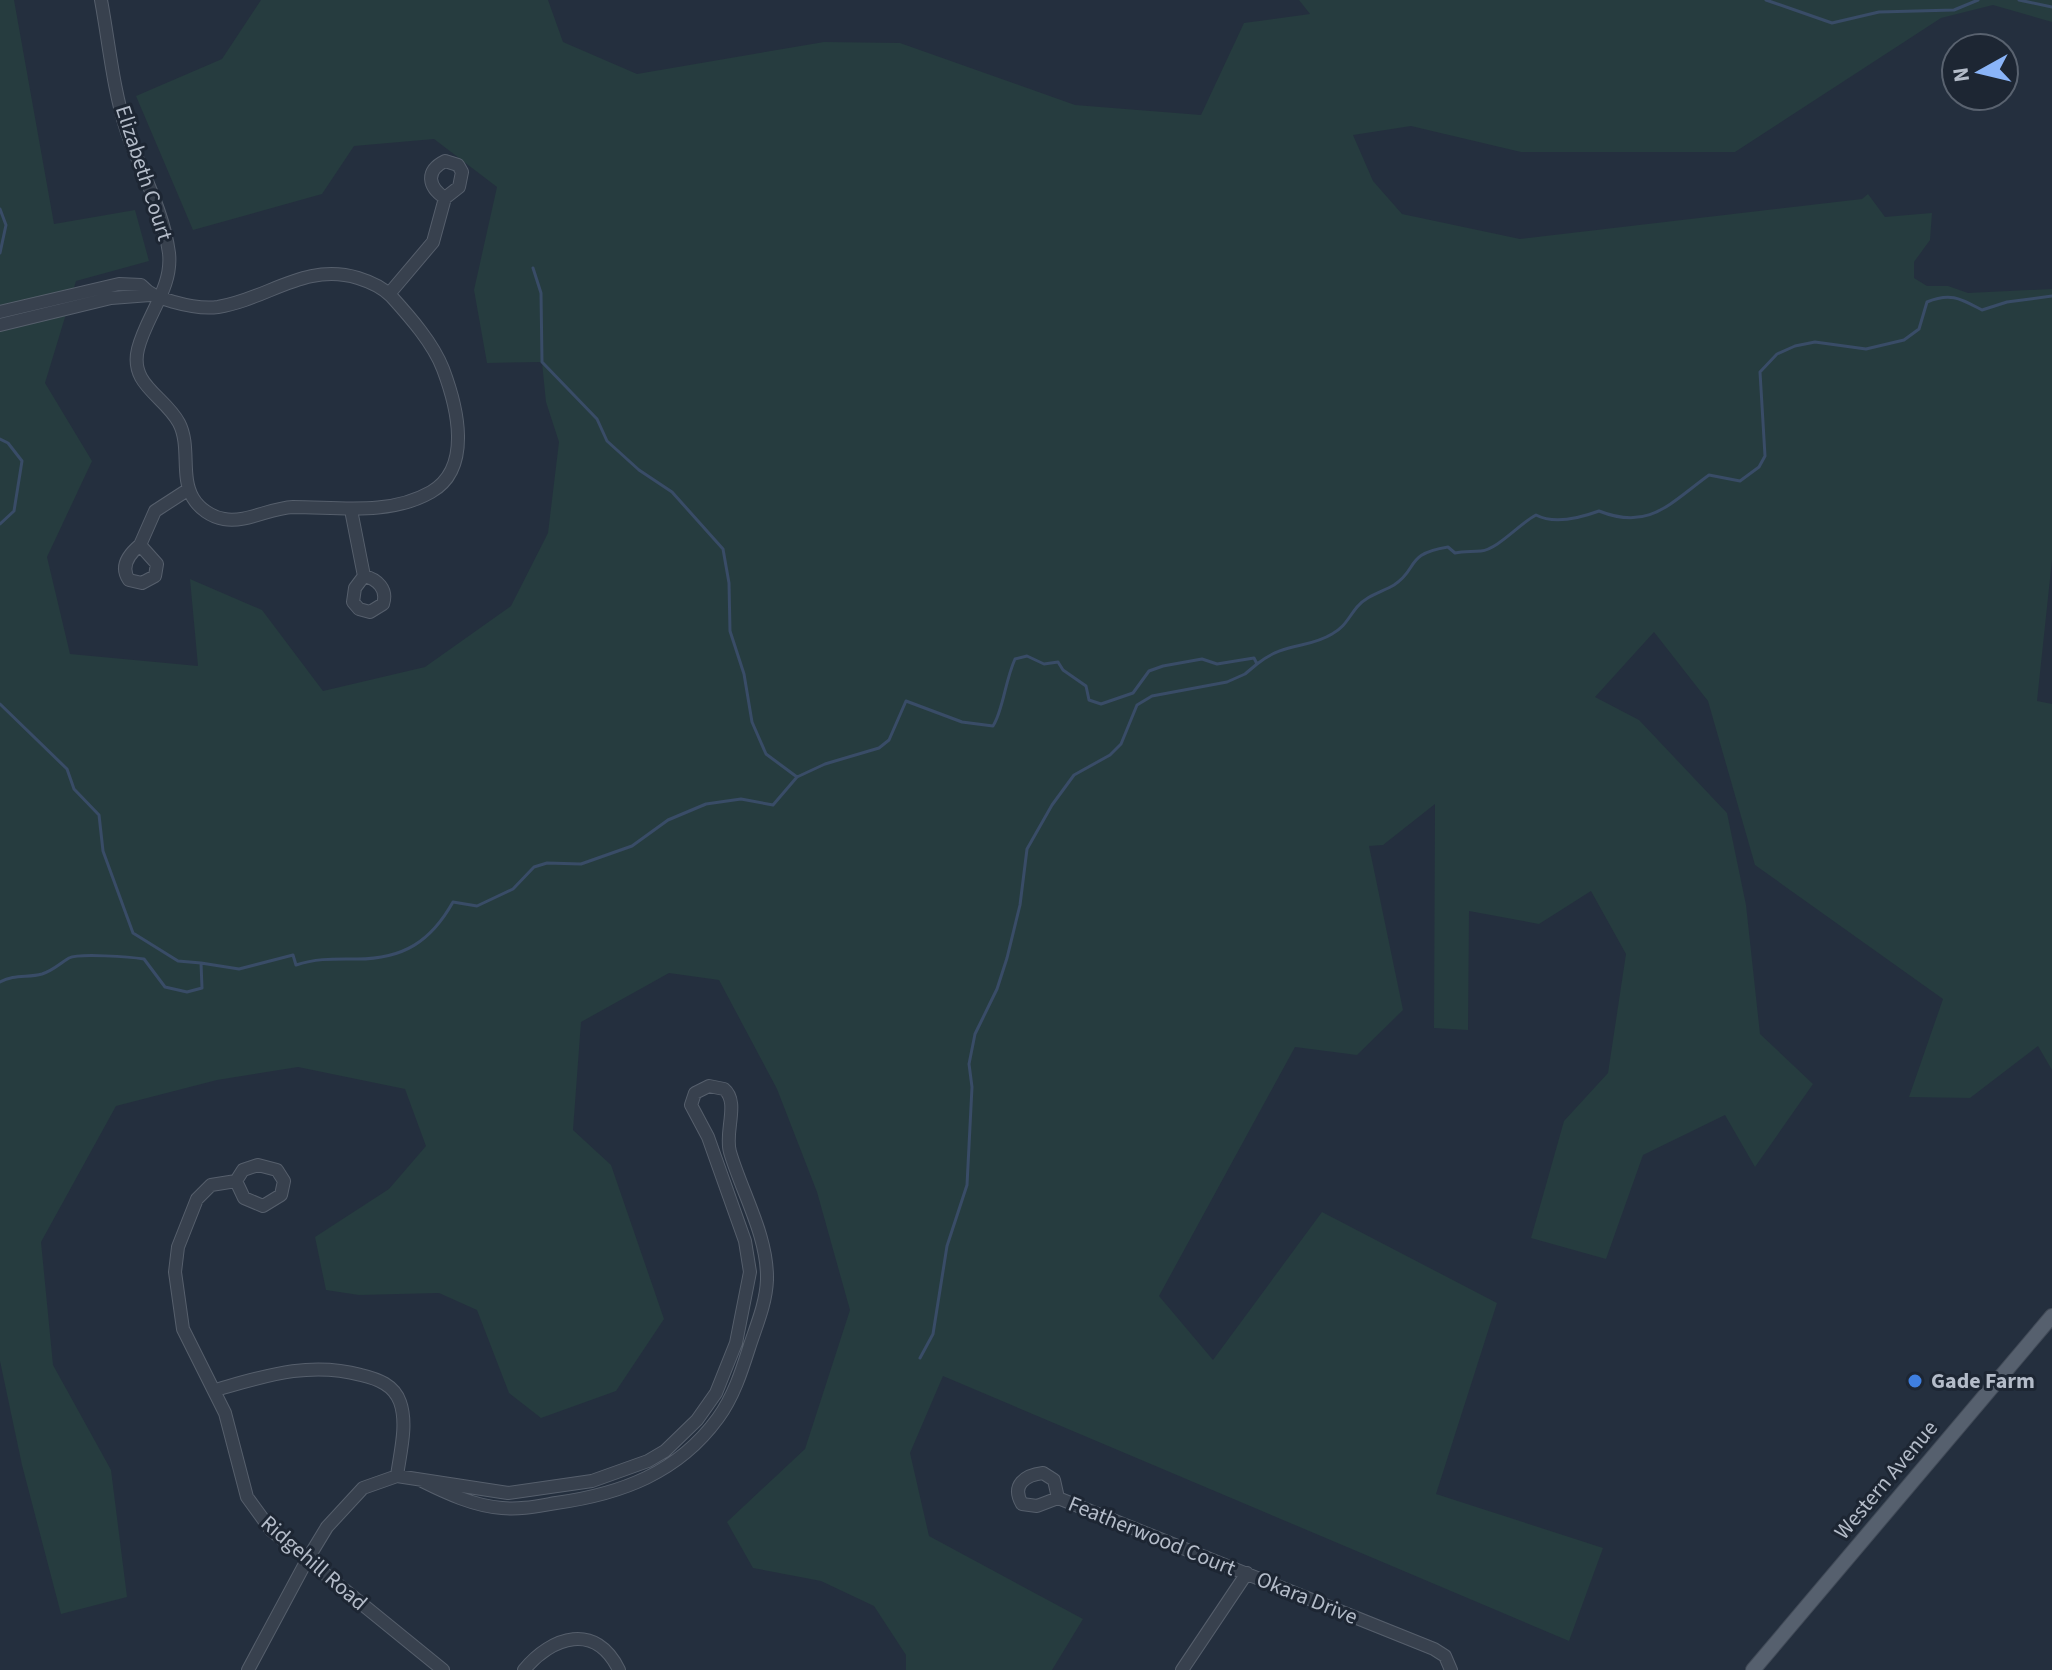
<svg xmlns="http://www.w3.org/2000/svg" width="2052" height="1670" viewBox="0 0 2052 1670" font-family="'Source Sans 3',sans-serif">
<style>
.green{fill:#263c3f}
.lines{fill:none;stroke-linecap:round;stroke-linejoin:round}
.stream{stroke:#394c67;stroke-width:3}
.minor-casing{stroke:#565f6c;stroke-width:14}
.major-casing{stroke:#414a57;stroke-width:16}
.minor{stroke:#38414e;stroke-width:12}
.major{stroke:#56606e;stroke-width:14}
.shop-dot{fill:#3f7fe0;stroke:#1d2633;stroke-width:3}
.labels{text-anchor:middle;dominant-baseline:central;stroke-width:6;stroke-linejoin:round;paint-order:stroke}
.street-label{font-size:22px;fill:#b4bcc9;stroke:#1d2633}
.poi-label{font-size:22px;font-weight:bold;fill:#b4bcc9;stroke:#1d2633;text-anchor:start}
</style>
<rect width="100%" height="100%" fill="#242f3e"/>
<path class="green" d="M0,0H14L54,224L135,210L149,261L76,281L45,383L92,461L47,557L70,654L198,666L190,579L262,610L323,691L425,667L511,606L548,533L559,442L546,402L542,362L487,363L474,290L497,187L434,139L354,146L322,194L193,230L136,96L222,59L261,0H548L563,42L637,74L824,42L900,43L1075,105L1201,115L1244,23L1310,14L1299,0H2052V22L1993,5L1941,18L1735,152H1521L1411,126L1353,135L1373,181L1402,214L1520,239L1862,199L1868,194L1885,217L1932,213L1930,240L1914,262V278L1927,286H1948L1968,293L2052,289V560L2037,701L2052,704V1070L2038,1046L1970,1098L1909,1097L1943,999L1755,865L1708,701L1654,632L1595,697L1639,720L1727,813L1746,905L1760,1034L1813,1084L1755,1167L1725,1115L1643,1155L1606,1259L1531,1238L1564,1121L1608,1073L1626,954L1591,891L1539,924L1469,911L1468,1030L1434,1028L1435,804L1383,845L1369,846L1403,1010L1357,1055L1295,1047L1159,1296L1213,1360L1322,1212L1497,1303L1436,1494L1603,1548L1569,1641L943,1376L910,1453L929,1536L1083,1619L1052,1670H906V1655L874,1606L821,1581L753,1568L727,1522L805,1449L850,1310L817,1192L777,1089L719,980L669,973L581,1022L573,1130L611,1165L664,1319L616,1391L541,1418L509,1393L477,1310L439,1293L359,1295L326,1290L315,1237L389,1189L426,1146L405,1089L298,1067L217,1080L116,1106L41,1242L53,1365L111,1470L127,1597L61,1614L22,1465L0,1361Z"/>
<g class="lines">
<path class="stream" d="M1766,0L1832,23L1879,12L1954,10L1978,0
M2019,0L2052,7
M0,209L6,225L0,253
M533,268L541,293L542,362L597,419L607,441L639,470L672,492L723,549L729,583L730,631L744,674L752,722L766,754L797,777
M0,439L8,443L22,461L14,511L0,524
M0,704L67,769L74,789L99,815L103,851L133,933L178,961L201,963
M0,982C14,974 28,978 42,974C54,970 59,964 69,958C79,953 131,957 144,959L165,987L187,992L202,988L201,963L239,969L293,955L296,965C317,958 335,959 357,959C404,959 431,941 453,902L477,906L513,889L534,867L547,863L581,864L632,846L668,820L706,804L741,799L773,805L797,777L825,764L879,748L889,740L906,701L962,722L993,726C1003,711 1005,681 1015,659L1027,656L1044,664L1058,662L1063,670L1086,686L1089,700L1101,704L1133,693L1149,671L1163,666L1202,659L1217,664L1254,658L1257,664C1284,642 1308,649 1332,634C1345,627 1348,618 1357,607C1366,596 1382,592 1394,585C1419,569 1404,554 1448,547L1455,553C1464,551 1472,552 1481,551C1498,549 1519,524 1536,515C1555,525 1580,518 1599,511C1649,531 1669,504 1709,475L1740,481L1759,467L1765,456L1760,372L1777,354L1795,346L1815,342L1866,349L1904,340L1919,329L1927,302C1951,292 1961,299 1982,310L2007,302L2052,296
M920,1358L933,1334L947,1246L967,1185L972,1087L969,1064L975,1034L997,989L1007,958L1020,905L1027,849L1052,805L1074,775L1110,755L1121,744L1137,705L1152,696L1227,682L1245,674L1257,664"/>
<g class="minor-casing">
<path id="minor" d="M445,161L458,165L462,172L459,187L445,198C428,187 425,171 445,161Z
M389,294L433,242L445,198
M0,312L119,284L141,285C151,296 160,298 174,302C188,306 202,309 218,307C268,299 305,262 358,278C371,282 382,287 391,296C410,317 433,343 443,369C457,406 473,468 431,492C389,516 338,507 293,507C270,508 246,523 224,519C211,517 199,508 193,498C180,476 191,446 179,423C165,396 129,385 138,349C146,316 173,288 169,253C163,209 141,172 127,132C113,90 109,43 101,0
M0,325L111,298L150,295
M351,510L364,576
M140,545L157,564L155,576L142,583L129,580C120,567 128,555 140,545Z
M140,545L155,511L189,489
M364,576C377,579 388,589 383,604L370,612L359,609L353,602L355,588Z
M258,1165L277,1170L284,1181L281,1195L263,1206L244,1198L236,1181L243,1170Z
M236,1181L211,1185L197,1199L178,1247L175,1272L183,1329L225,1413L247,1497L271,1530L443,1670
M215,1390C265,1376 309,1361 361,1375C378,1379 394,1385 400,1402C408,1424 400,1453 397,1476
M1043,1473L1054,1480L1058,1498L1037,1506L1022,1504C1011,1485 1025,1475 1043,1473Z
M1058,1498L1434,1649L1445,1656L1451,1670
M248,1670L307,1560L327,1527L363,1488L397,1476L508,1493L592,1481L648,1461L665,1451L697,1420L716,1393L736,1343L750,1272L745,1241L708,1137L691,1105L695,1093L709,1086L724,1089C740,1102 724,1132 730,1152C742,1193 768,1236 767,1280C766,1303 757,1324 750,1345C742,1370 734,1396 718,1418C678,1473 621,1494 556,1503C538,1506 520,1510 502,1508C474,1506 446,1493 422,1481
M524,1670C552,1636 596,1622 619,1670
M1182,1670L1247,1573"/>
</g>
<g class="major-casing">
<path id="major" d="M1753,1670L2052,1316"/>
</g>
<use href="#minor" class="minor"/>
<use href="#major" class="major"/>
</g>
<circle class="shop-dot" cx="1915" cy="1381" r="8"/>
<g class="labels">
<g class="street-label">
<text transform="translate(144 173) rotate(72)">Elizabeth Court</text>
<text transform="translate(1886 1480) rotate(-50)">Western Avenue</text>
<text transform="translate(1152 1536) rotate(22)">Featherwood Court</text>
<text transform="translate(314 1563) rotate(41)">Ridgehill Road</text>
<text transform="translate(1307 1598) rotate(22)">Okara Drive</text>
</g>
<g class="poi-label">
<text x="1931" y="1381">Gade Farm</text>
</g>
</g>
<g transform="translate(1980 72) rotate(262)"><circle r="38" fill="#1d2633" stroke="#59626f" stroke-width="2"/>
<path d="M0-6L14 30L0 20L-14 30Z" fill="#8ab4f8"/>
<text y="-12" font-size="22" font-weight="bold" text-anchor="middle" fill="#b4bcc9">N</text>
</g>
</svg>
